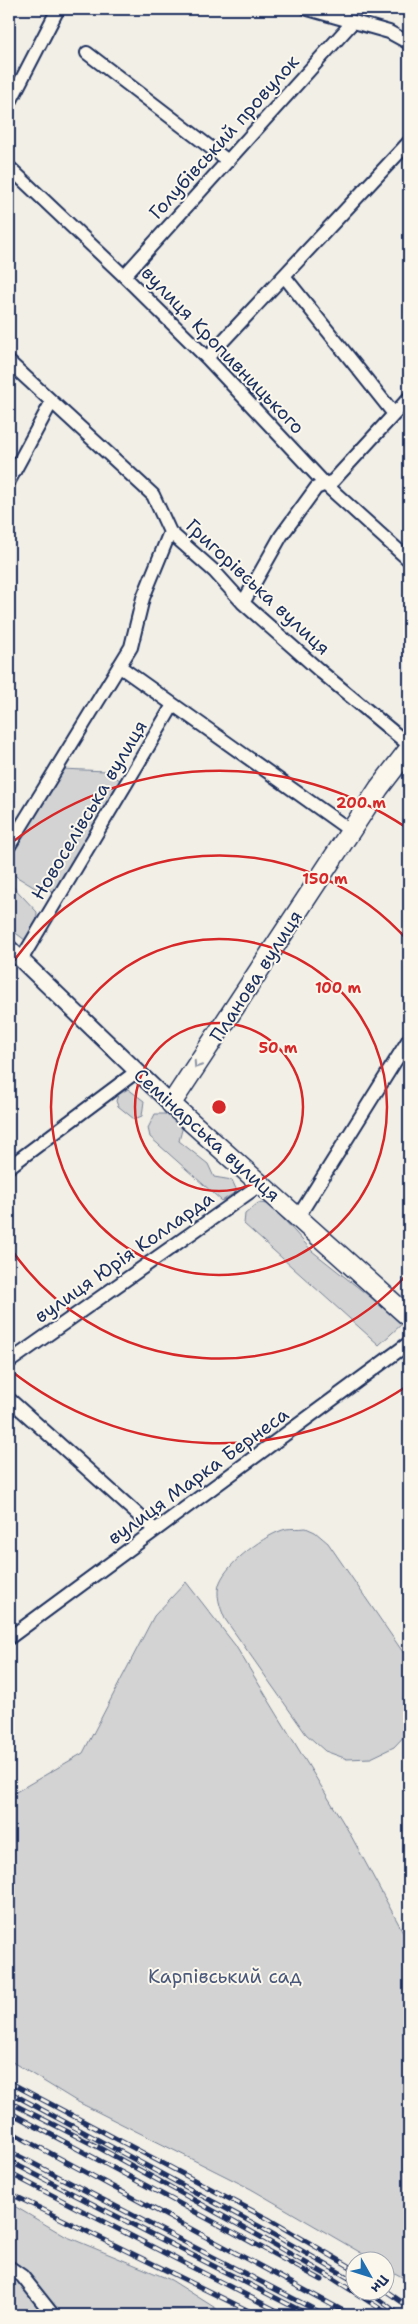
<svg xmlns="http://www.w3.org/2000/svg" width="418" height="2324" viewBox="0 0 418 2324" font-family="'Shantell Sans',sans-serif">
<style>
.green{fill:#d2d3d2;stroke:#768198}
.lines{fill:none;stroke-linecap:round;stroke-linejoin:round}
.minor-casing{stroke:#1b2f5e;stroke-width:16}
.tertiary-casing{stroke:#1b2f5e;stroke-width:19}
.primary-casing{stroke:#1b2f5e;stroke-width:22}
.minor{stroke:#fbf7ec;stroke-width:12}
.tertiary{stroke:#fbf7ec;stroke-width:15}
.primary{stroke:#fbf7ec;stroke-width:19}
.rail-casing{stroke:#1b2f5e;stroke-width:5}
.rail{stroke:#fbf7ec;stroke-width:3;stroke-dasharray:9;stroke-linecap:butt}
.oneway{stroke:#8b93a5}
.ring{fill:none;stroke:#d62828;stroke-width:2.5}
.labels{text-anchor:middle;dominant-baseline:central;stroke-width:4;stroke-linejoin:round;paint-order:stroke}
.street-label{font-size:19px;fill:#1b2f5e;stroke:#fbf7ec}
.park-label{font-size:19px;fill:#49587b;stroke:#fbf7ec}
.centre{fill:#d62828;stroke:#fbf7ec;stroke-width:2.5}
.ring-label{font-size:15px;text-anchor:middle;font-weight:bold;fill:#d62828;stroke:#fbf7ec;stroke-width:4;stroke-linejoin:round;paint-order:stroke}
</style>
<rect width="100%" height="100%" fill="#f2efe6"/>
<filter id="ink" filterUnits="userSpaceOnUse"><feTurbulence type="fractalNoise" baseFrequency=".02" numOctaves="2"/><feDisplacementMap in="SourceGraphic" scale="10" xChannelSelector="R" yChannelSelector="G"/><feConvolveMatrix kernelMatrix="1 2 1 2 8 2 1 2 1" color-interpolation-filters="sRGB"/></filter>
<g filter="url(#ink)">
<path class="green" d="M62,769L106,771L123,782L55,891L35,888L9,872V855Z
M9,882L37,912L36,927L25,940L9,928Z
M128,1089L144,1101L142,1116L134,1119L118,1106L116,1101L118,1095Z
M155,1114H168L183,1126L179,1141L208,1164L214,1177L232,1180L237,1191L222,1201L150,1137L148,1128Z
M258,1203L270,1204L312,1251L403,1323L379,1345L244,1224L245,1214Z
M306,1528L315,1532L328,1543L409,1661V1731L394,1747L371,1758L347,1759L325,1751L306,1734L225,1619C220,1607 215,1594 220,1582C228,1562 266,1534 286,1529C292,1528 299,1529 306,1528Z
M186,1582L235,1645L349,1832L409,1943V2281L386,2268V2262L375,2261L251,2189L76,2101L9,2060V1796L83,1753L154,1616Z
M9,2203L65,2236L171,2280L217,2309L126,2311L116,2315H9Z"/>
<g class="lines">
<g class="minor-casing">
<path id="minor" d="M308,9L389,32L409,43
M87,53L228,161
M9,104L58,9
M9,167L124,276L207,358L325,484L409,560
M124,276L352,23
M284,276L394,414
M207,358L409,142
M9,362L153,495L170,532L214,571L243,603L320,671L409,745
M9,481L51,403
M243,603L281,536L316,488L333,481L409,398
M119,666L351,831
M9,846L131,647L143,598L170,532
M21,960L173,705
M9,1167L136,1072
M298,1217L409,1039
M9,1362L261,1184
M9,1399L155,1530
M9,1638L409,1343
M9,2267L22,2276L53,2315"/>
</g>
<g class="tertiary-casing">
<path id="tertiary" d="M9,948L171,1104"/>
</g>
<g class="primary-casing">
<path id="primary" d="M409,749L379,788L171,1104L409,1317"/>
</g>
<use href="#minor" class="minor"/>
<use href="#tertiary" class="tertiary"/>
<use href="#primary" class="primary"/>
<g class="rail-casing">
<path id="rail" d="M9,2082L268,2219L356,2270
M9,2092L264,2229L356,2282
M9,2102L96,2146L259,2236L332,2278L390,2315
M9,2112L322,2280
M9,2131L351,2315
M9,2151L325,2315
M9,2161L309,2315
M9,2173L285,2315
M9,2193L257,2315
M386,2291L409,2307
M369,2292L400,2315"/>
</g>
<use href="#rail" class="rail"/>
</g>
<defs><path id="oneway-chevron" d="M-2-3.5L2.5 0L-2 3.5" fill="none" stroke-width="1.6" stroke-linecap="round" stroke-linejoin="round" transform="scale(1.25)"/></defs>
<use class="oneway" href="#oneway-chevron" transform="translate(197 1065) rotate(123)"/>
</g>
<g class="ring">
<circle cx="219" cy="1107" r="84"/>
<circle cx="219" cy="1107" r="168"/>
<path d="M409 1272A252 252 0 0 1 9 1246M9 968A252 252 0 0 1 409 942"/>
<path d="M407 1386A336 336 0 0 1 10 1370M10 844A336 336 0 0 1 407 828"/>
</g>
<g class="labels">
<g class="street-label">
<text transform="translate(224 137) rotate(-48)">Голубівський провулок</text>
<text transform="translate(223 350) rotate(46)">вулиця Кропивницького</text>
<text transform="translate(258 587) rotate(43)">Григорівська вулиця</text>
<text transform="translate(89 810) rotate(-59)">Новоселівська вулиця</text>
<text transform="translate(256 976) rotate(-57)">Планова вулиця</text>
<text transform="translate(207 1135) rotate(42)">Семінарська вулиця</text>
<text transform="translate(124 1257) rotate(-35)">вулиця Юрія Колларда</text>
<text transform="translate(198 1476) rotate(-36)">вулиця Марка Бернеса</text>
</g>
<g class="park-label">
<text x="225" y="1976">Карпівський сад</text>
</g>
</g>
<circle cx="219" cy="1107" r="8" class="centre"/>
<g class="ring-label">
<text x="361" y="808">200 m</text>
<text x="325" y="884">150 m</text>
<text x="338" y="993">100 m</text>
<text x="278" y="1053">50 m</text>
</g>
<rect width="418" height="2324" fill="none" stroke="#fbf7ec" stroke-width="30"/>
<rect x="15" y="15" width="388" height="2294" fill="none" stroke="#1b2f5e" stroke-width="2" filter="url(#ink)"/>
<g transform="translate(370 2276) rotate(129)"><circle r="24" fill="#fbf7ec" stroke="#a1a7b3"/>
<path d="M0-4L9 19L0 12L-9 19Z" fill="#1f6fb2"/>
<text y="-8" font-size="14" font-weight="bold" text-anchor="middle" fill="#1b2f5e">Пн</text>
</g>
</svg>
